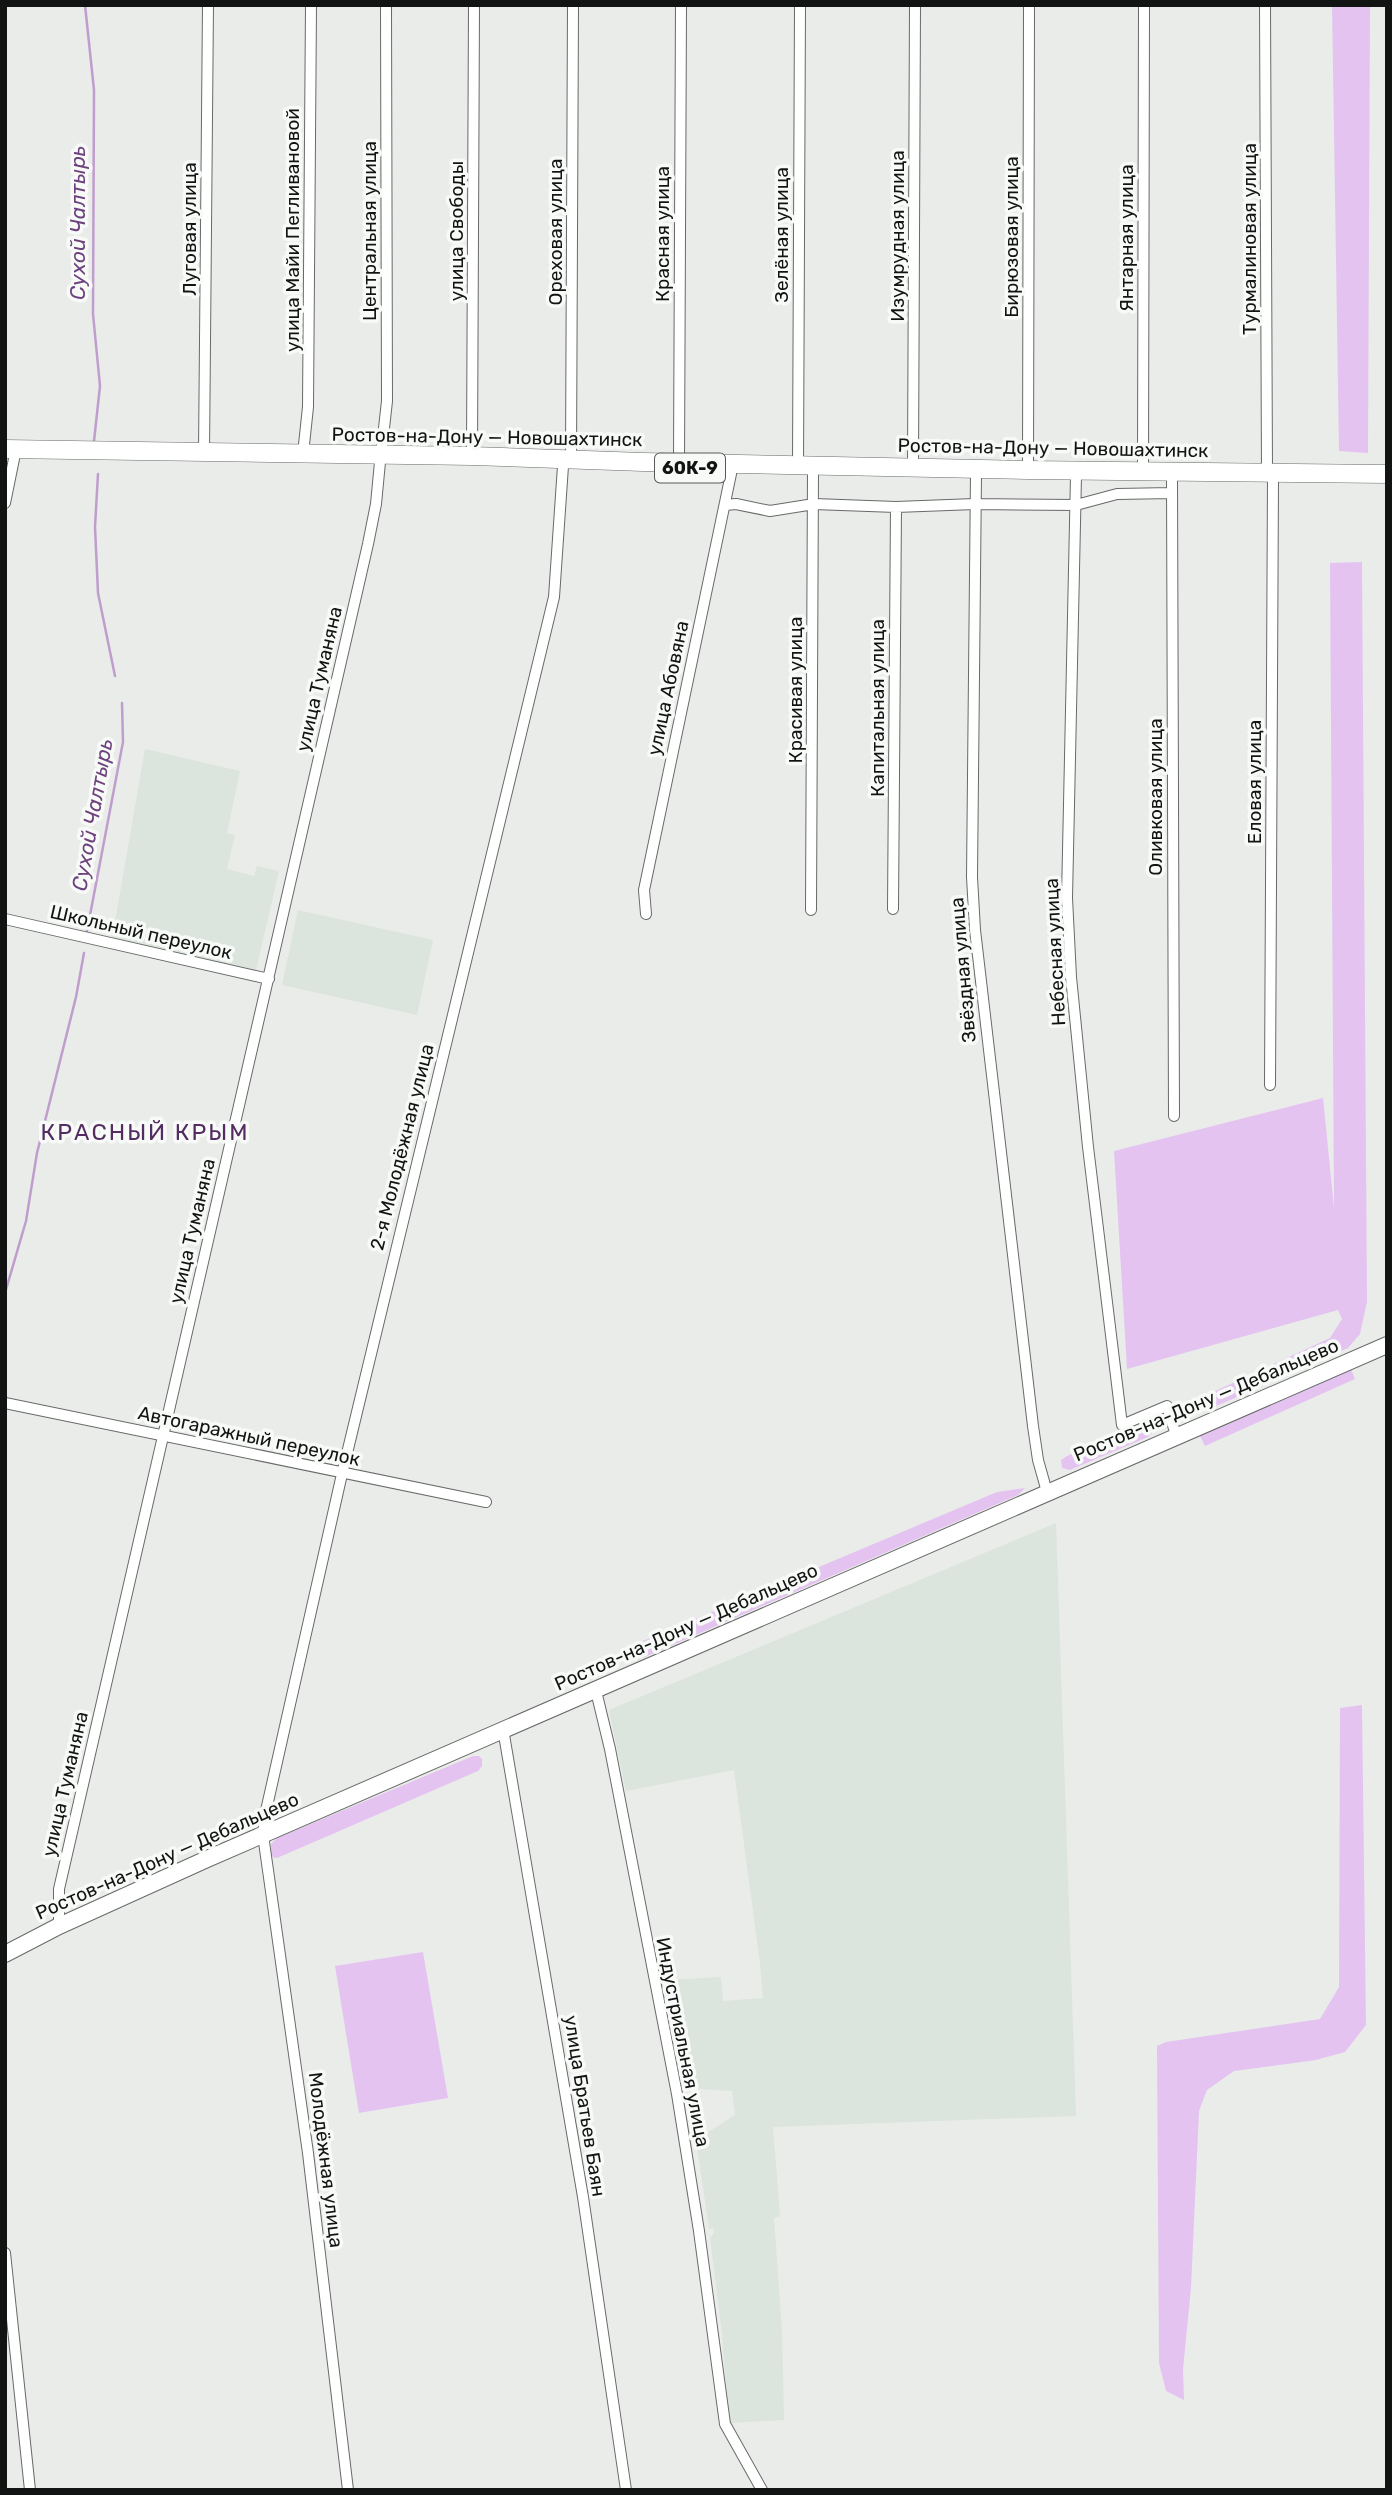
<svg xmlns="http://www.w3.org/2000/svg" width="1392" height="2495" viewBox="0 0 1392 2495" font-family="Rubik,sans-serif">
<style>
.built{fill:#dbe4dd}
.green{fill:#e4c3f1}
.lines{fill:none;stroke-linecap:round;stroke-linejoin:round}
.stream{stroke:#bf9dcd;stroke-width:2.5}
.street-casing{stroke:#686a69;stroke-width:12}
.secondary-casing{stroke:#686a69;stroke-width:18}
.primary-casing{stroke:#686a69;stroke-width:19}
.street{stroke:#fff;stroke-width:10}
.secondary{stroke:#fff;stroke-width:16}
.primary{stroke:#fff;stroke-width:18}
.labels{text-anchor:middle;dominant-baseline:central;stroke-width:7;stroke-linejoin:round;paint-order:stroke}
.shield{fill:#f7faf7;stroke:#575857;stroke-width:2}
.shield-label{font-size:18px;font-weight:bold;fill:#121313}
.street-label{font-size:19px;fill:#121313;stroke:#f7faf7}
.water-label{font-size:21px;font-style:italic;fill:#6e427e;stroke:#f7faf7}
.quarter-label{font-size:23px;letter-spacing:2px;fill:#532c62;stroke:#f7faf7}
</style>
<rect width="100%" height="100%" fill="#eaecea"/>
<path class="built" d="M145,749L240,771L227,833L235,835L227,869L254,876L257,866L279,871L256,970L112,939Z
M298,910L433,940L417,1015L282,985Z
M1056,1523L1076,2116L773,2127L780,2216L774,2218L782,2330L784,2420L729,2423L722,2334L710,2238L714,2233V2228L709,2229L696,2140L735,2115L732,2091L688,2088L669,1980L721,1977L723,2001L763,1998L760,1963L734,1770L626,1791L609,1710Z"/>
<path class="green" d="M1332,5H1370L1368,453L1339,451Z
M1362,562L1367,1302L1360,1334L1348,1348L1205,1411L1198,1399L1330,1338L1342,1319L1338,1310L1127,1369L1114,1151L1323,1098L1334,1208L1330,563Z
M1350,1367L1355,1379L1205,1446L1199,1434Z
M1151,1421L1155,1426V1430L1148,1437L1070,1470L1062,1468L1061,1460L1067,1456L1144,1422Z
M1025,1488L1018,1495L638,1660L643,1641L997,1492Z
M1362,1705L1366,2025L1345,2052L1316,2060L1234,2071L1207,2090L1199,2111L1191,2288L1183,2369L1184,2400L1166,2391L1159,2363L1157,2046L1166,2042L1320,2019L1339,1987L1340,1708Z
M473,1756H479L482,1759V1766L478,1771L277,1858L273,1857L270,1853L271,1844L277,1838Z
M423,1952L448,2098L359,2113L335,1966Z"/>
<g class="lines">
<path class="stream" d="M85,5L94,90L93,314L100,386L94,441
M98,474L95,527L98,593L115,676
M87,931L123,742L122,703
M5,1293L26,1221L37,1153L76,997L84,953"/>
<g class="street-casing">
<path id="street" d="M1265,5L1267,473
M204,453L208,5
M303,454L308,407L311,5
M381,455L387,401L386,5
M472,456L474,5
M571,460L573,5
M679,462L681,5
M798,465L800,5
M913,467L915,5
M1028,470L1029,5
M1143,470L1144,5
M976,474L972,877L975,930L1033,1426L1038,1460L1047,1492
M1076,476L1067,898L1071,977L1088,1147L1122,1425L1167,1406L1176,1435
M1172,478L1174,1116
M5,503L15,454
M725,505L736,504L770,511L814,504L896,507L975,504L1076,505L1117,494L1172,493
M893,909L896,507
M811,910L813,470
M646,914L644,890L732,469
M5,919L269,979
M1270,1085L1273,478
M5,1403L486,1502
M596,1691L610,1749L677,2094L699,2231L725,2424L762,2490
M503,1729L583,2197L626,2490
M59,1926V1889L368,544L376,504L380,462
M5,2253L30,2490
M348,2490L308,2153L263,1835L265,1815L342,1474L554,597L563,466"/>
</g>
<g class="secondary-casing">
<path id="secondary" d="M5,1954L59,1926L207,1859L1387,1345"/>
</g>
<g class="primary-casing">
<path id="primary" d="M5,449L472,456L643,462L1028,470L1387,474"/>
</g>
<use href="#street" class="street"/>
<use href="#secondary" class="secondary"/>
<use href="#primary" class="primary"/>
</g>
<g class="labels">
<rect class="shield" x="655" y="453.5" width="70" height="29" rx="5"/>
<g class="shield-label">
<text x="690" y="468">60К-9</text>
</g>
<g class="street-label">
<text transform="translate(189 229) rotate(-90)">Луговая улица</text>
<text transform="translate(292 230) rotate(-90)">улица Майи Пегливановой</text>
<text transform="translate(369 231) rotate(-90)">Центральная улица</text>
<text transform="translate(456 231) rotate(-90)">улица Свободы</text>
<text transform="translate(555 232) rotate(-90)">Ореховая улица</text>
<text transform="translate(662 234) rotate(-90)">Красная улица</text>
<text transform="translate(781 235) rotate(-90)">Зелёная улица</text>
<text transform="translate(897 236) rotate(-90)">Изумрудная улица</text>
<text transform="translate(1011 237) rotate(-90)">Бирюзовая улица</text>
<text transform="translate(1126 238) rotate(-90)">Янтарная улица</text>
<text transform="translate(1249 239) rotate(-90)">Турмалиновая улица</text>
<text transform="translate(487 437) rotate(1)">Ростов-на-Дону — Новошахтинск</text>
<text transform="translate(1053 448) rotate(1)">Ростов-на-Дону — Новошахтинск</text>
<text transform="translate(319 679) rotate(-77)">улица Туманяна</text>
<text transform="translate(668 688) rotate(-78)">улица Абовяна</text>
<text transform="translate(795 690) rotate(-90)">Красивая улица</text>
<text transform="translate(877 708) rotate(-90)">Капитальная улица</text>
<text transform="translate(1254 782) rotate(-90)">Еловая улица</text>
<text transform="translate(1155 797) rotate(-90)">Оливковая улица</text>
<text transform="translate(141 932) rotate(13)">Школьный переулок</text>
<text transform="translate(1055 952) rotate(-93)">Небесная улица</text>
<text transform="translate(963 970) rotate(-95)">Звёздная улица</text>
<text transform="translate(402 1147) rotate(-76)">2-я Молодёжная улица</text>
<text transform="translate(192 1231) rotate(-77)">улица Туманяна</text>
<text transform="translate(1206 1400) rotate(-23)">Ростов-на-Дону — Дебальцево</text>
<text transform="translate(249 1436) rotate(12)">Автогаражный переулок</text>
<text transform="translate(686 1627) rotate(-24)">Ростов-на-Дону — Дебальцево</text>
<text transform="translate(65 1784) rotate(-77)">улица Туманяна</text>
<text transform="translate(167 1856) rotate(-24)">Ростов-на-Дону — Дебальцево</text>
<text transform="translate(683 2042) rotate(79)">Индустриальная улица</text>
<text transform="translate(585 2106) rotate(81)">улица Братьев Баян</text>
<text transform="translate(326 2160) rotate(83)">Молодёжная улица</text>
</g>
<g class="water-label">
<text transform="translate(77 223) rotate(-90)">Сухой Чалтырь</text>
<text transform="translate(92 815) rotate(-80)">Сухой Чалтырь</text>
</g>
<g class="quarter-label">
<text x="145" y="1132">КРАСНЫЙ КРЫМ</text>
</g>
</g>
<rect width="1392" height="2495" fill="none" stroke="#121313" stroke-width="14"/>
</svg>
